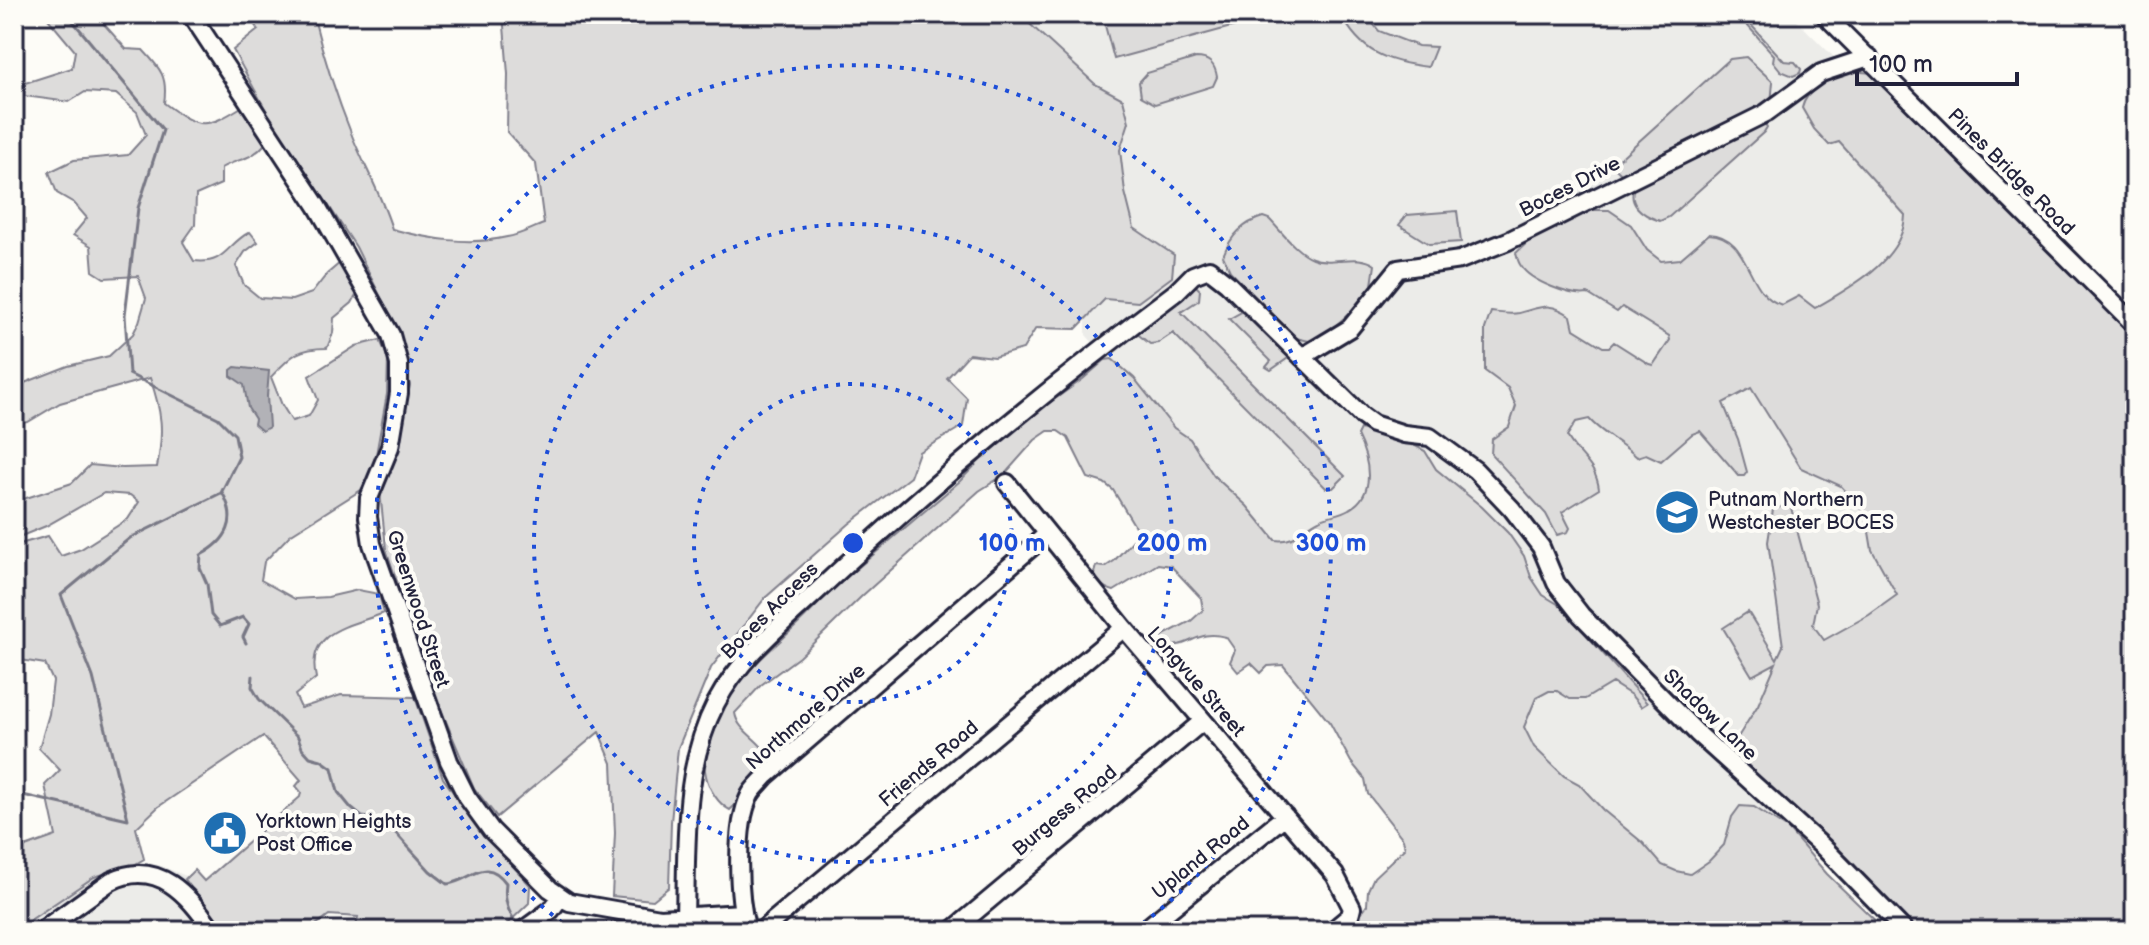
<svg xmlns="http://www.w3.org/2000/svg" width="2149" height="945" viewBox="0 0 2149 945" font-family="'Balsamiq Sans',sans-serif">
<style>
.built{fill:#ecece9}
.green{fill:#dddcdb;stroke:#807f8b;stroke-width:2}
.water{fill:#b2b2b7;stroke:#787885;stroke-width:2}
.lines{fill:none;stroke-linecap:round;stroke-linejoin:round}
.stream{stroke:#787885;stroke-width:3}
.minor-casing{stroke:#22223b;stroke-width:22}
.minor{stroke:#fdfcf7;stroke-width:16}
.ring{fill:none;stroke:#1d4ed8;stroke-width:4;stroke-dasharray:4 8}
.labels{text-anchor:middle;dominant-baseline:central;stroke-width:8;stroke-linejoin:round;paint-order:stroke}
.street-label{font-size:20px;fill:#22223b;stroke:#fdfcf7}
.poi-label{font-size:20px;fill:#22223b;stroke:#fdfcf7;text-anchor:start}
.centre{fill:#1d4ed8;stroke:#fdfcf7;stroke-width:4}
.ring-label{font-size:24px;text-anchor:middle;font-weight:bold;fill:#1d4ed8;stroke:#fdfcf7;stroke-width:8;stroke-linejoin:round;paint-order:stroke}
</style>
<rect width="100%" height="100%" fill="#fdfcf7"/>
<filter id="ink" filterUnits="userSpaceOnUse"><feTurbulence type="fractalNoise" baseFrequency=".0125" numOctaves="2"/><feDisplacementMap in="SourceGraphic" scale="16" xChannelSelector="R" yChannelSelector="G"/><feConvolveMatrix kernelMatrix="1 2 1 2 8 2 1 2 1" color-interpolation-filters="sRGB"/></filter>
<g filter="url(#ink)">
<path class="built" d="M1000,14H1790L1978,198L1943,591L1720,743L1793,817L1692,919L1294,567L1086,335L1088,103Z
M137,861L161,866L186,876L210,907L221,931H14V928L104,865Z"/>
<path class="green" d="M44,14H95L126,49L143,50C161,69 168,77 164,103C200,130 206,129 243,106L265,144C252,160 239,158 221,168V184L196,195L195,225L183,242L194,261C226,265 226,244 250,232L258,242L245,252L236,266L244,285L260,298L292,300L312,293L327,274L341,262L358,292L352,303L334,318L333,333L327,348C297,348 291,356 271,377L282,405L292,421L309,416L318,400L309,376L356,346L380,340L388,358L387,394L374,466L361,490L290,535L264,562L261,580L295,599L328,597L358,590L379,594L384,613C351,626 305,630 316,678L295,695L301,708L341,695L415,697L443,778L482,832L530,885L529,903L500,931H355L358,917L329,915L308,931H221L185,879L194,870L204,881L300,797L301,792L296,786L301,780L263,736L158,807L136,828L144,859L132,866L94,877L14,931V851L56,836L45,785L60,770L39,748L49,714L53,681L45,664L14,659V549L20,544L48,536L61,556L81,549L128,519L139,502L130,495L104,493L46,526L14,539V502L72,483L90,465L123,468L157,467C164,431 162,412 150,378L60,403L28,422L14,423V387L68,366L109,356L133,334L139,322L146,298L138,276L104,278L93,271L91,246L73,235L87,218L74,203L57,193L49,172L74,160L128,155L146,135L137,112L116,94L85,92L69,102L24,96L25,83L72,68L75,51Z
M248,14H313C323,56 337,98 353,138C366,169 382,197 392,229C429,239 469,246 507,237C520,235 532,228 544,224L536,164L507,132L508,74L503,14H1019L1095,84L1123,99L1129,122L1120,150L1125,192L1134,228L1174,255L1172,277L1138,302L1105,299L1076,329L1036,328L1023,349L994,357L969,354L947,378L967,398L963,426L919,452L910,477L849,524L765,598L711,668L678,748L671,822L669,887L653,900L612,896L615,833L612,763L599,732L497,817L474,788L434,693L386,549L380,491L401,431L410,385L393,322L356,247L268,114L233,50L258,30Z
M1102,14H1239L1242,24L1114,59Z
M1341,14H1365L1379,31L1418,46L1436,47L1428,67C1387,62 1360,52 1341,14Z
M1737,14H1741L1784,61L1795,62L1801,69L1800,73L1793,76L1781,71L1773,61L1774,55Z
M1746,57L1773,82L1771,103L1623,176L1616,169V162L1730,59Z
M1196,58C1209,58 1215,64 1217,77L1213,86L1155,104L1141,96L1139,82L1147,73Z
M1850,71L1873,73L2135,334V931H1914L1731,748L1758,705L1776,663L1752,676L1723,628L1748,612L1777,659L1783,646L1768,542L1773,509L1790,504L1817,604L1813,625L1824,640L1869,615L1897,595L1872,550L1866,514L1841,486L1801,468L1751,388L1723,403L1738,439L1747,472L1744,476H1739L1700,431L1692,434L1661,461L1646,454L1637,457C1622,443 1602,434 1589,419L1576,422L1567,436C1579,458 1596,464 1599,489L1562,512L1570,528L1568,532L1557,535L1546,514L1491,454L1492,439L1509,427L1516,406L1508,388L1485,371V329L1491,312C1500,313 1510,315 1519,313C1542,307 1549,301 1571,316L1574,329L1603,347H1609L1614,342L1649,364L1653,365L1670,340L1669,336L1622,307L1617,312L1588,294C1571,297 1530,281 1521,266C1518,262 1517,257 1516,253L1532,238L1587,210H1609L1631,225L1647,250L1661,261L1680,259L1709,234C1752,236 1745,295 1782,305L1799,296L1815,308C1849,288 1904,260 1905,215L1839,142L1829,145L1814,129L1802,108C1806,88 1833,78 1850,71Z
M1764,123L1767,127L1764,132L1669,217L1660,221C1642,215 1626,204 1635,184L1756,125Z
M1457,211L1461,242L1429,244L1399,225L1407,215Z
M1263,217L1269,219C1281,231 1296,252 1312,258C1331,266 1358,252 1375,265L1372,285L1356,307L1334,327L1318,338L1309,341L1296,338L1230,271L1223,256C1230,237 1242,223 1263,217Z
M1194,284L1200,290L1199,300L1181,312L1345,476L1333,488H1326L1173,333L1158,343L1150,344L1135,332Z
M1247,309L1291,356L1271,370L1266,367L1271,361L1229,319Z
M1112,359L1134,378L1174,428L1190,439L1214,476L1247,506L1275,540C1297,543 1302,528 1319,520C1328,515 1339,515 1349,509C1377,494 1369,459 1357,435L1360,429L1408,442L1425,451L1436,469L1482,507L1508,533L1524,556L1531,577L1543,595L1561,606L1647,703L1641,707L1631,695L1612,683L1585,699H1570L1557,691H1549L1536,698L1524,727L1534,747L1564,776L1579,784L1603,810L1643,843L1662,865L1676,871L1690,874L1709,861L1724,845L1732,817L1740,806L1754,807L1788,829L1827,874L1886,931H1348L1367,905L1368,890L1374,877L1405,848L1403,839L1368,794L1365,779L1351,762L1330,723L1283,665L1268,666L1261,673L1251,663L1238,672L1230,662L1235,650L1226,637C1196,629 1191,648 1165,646L1162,636L1191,621L1203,610L1201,598L1171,566L1158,564L1114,591C1103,588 1099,583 1094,573L1096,566L1105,567L1114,561L1135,538L1136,528L1113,490L1104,483L1088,478L1068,438L1058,431H1048L1035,440L1004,475L979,491L862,596L799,657L761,685L735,713C738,733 762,739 768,758L747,784L740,800L730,810C718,804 709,789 706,776C688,698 787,645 827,594L960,481L986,454L1024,421L1083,379L1105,360Z
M606,921L649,927L675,923L693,926L694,929L728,925L732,931H603Z"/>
<path class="water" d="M235,367L269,371L267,396L269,427L262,431L254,424L255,419L248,408L244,385L231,376V370Z"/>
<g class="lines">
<path class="stream" d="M222,492C239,521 227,541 201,555L200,568L207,584L211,615L220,626L243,617L249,624L243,637L246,643
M253,676L252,687L259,699L298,737L302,748L310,757L321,760L332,768L338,792L351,808L362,817L384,820L430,871L447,884C471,882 485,854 506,883C504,899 507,911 517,924
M14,793L128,819L93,677L61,595L130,538L221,493L239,457L235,435L218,418L129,374L125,315L138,208L163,130L67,14"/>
<g class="minor-casing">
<path id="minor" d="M191,14L317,206L391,335L399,364V393L390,447L369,498L368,517L372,544L449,761L467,797L491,830L550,889L569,902L660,918L742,913
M1824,14L2135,325
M1302,357L1350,328L1398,269L1460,260L1508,241L1766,113L1821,73L1869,57
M1007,483L1124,628L1335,875L1352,908L1350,916L1332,931
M685,918C687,846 682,769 716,703C741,655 787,620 826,583C937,479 1054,384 1176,292L1193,275L1209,269L1227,283L1362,416L1373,424L1404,434L1430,437L1475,470L1512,509L1541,547L1556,583L1581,615L1697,733L1823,847L1905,931
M41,931L111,881C158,858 190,896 213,931
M522,931L551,910L560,898
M747,931C738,898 734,827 750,795C753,789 761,782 766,776L1047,534
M761,931L1124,628
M952,931L1203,721
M1143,931L1285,816"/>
</g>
<use href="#minor" class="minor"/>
</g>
</g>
<g class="ring">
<circle cx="853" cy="543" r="159"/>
<circle cx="853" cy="543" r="319"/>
<path d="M572 930A478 478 0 1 1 1134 930"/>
</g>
<defs>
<g id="school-disc" transform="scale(2.3)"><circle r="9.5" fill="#1f6fb2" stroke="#fdfcf7"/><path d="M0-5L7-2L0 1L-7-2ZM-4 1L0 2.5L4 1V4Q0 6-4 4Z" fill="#fff"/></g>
<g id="civic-disc" transform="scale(2.3)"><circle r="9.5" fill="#1f6fb2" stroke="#fdfcf7"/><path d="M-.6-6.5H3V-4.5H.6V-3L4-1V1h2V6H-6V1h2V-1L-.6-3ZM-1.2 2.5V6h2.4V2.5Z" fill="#fff"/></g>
</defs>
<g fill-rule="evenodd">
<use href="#school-disc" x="1677" y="512"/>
<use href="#civic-disc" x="225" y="833"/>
</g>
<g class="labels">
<g class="street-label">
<text transform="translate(2011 172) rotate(45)">Pines Bridge Road</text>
<text transform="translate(1570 187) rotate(-27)">Boces Drive</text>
<text transform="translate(418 609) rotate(72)">Greenwood Street</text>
<text transform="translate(770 611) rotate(-45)">Boces Access</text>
<text transform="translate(1196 682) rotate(49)">Longvue Street</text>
<text transform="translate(1710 715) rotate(44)">Shadow Lane</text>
<text transform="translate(806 717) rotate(-41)">Northmore Drive</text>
<text transform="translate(929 764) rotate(-40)">Friends Road</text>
<text transform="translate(1065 811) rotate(-40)">Burgess Road</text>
<text transform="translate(1201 858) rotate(-39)">Upland Road</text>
</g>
<g class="poi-label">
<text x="1708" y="500">Putnam Northern<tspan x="1708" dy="23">Westchester BOCES</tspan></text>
<text x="256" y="822">Yorktown Heights<tspan x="256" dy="23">Post Office</tspan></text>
</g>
</g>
<circle cx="853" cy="543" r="12" class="centre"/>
<g class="ring-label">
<text x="1012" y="551">100 m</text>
<text x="1172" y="551">200 m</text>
<text x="1331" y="551">300 m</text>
</g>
<rect width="2149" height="945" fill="none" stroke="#fdfcf7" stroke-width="48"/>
<rect x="24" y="24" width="2101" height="897" fill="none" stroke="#22223b" stroke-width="3" filter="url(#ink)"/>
<path d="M1857 72v12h160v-12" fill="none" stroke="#22223b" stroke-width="4"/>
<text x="1869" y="72" font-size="24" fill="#22223b" stroke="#fdfcf7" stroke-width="6" paint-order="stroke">100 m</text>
</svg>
